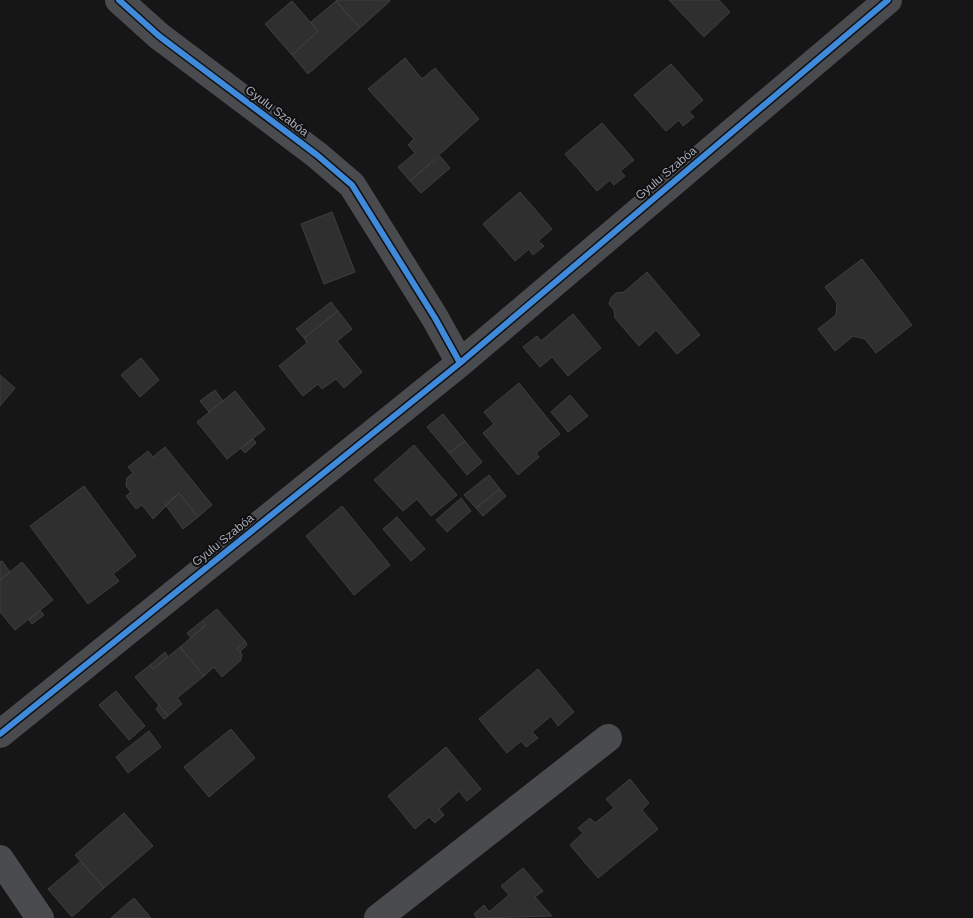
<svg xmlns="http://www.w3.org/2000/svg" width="973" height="918" viewBox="0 0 973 918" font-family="Arial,sans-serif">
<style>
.building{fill:#2f2f30;stroke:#3e3f42}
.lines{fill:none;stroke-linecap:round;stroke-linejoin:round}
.minor{stroke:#4a4b4e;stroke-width:28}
.cycleway-casing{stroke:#101012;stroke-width:9}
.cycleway{stroke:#408adc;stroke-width:6}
.labels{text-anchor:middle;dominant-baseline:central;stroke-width:4;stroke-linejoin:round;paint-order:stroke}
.street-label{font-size:12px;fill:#a7aab6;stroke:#101012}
</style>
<rect width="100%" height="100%" fill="#161616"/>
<path class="building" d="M337,0H389L390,1L360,28L336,1Z
M669,0H719L730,12L704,37Z
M292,1L318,31L292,55L265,24Z
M336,1L360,28L308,74L292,55L318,31L311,22Z
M405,58L422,79L435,68L479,119L410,181L398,167L415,153L408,145L414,139L368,89Z
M671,64L703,100L689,112L694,117L683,126L679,120L666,131L634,95Z
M602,123L634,160L620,171L625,176L614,185L610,180L597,191L565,154Z
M440,156L450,168L421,193L410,181Z
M520,192L552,229L538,241L544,246L533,255L529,249L515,261L483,224Z
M332,212L355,272L324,284L301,224Z
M862,259L912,325L876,353L865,339L853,336L835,351L818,329L836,315L837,303L825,287Z
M647,272L700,335L677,354L656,330L639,346L615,318L614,310L609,304L611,298L616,293L624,292Z
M331,302L338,311L304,338L296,329Z
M338,311L352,329L337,341L362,372L344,388L336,379L322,389L318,384L303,396L279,366L307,343L304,338Z
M573,314L601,348L568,376L552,357L540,367L523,347L537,336L541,341Z
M141,358L159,380L140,397L121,375Z
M0,375L15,388L0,406Z
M519,383L560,434L536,453L539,457L518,475L483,433L494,424L484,412Z
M215,390L223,401L209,412L200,401Z
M235,391L265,429L227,459L197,422Z
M570,395L588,416L568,432L551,412Z
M443,414L465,441L449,453L427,427Z
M253,439L256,443L245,453L241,449Z
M465,441L482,462L467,475L449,453Z
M414,445L457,495L431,516L417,499L403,511L374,480Z
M165,447L212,505L198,517L179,493L153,519L142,505L136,509L126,496L131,492L126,486L127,478L133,473L128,467L148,451L153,457Z
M489,475L500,489L476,508L464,495Z
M84,486L136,556L113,574L119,581L88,604L30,526Z
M500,489L506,496L483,516L476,508Z
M179,493L198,517L183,529L165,504Z
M461,498L471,511L447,532L436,520Z
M342,506L390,565L354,595L306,536Z
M397,517L425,549L411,561L383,529Z
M2,561L10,572L0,580V562Z
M22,562L53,600L15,630L0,612V580Z
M217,609L245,641L237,649L242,654L241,660L222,677L214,667L204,676L180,647L206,625L202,621Z
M40,610L44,615L32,624L29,620Z
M202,621L206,625L191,638L187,633Z
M245,641L247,645L240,652L237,649Z
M180,647L204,676L177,698L182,704L168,716L135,677L150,665L153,669Z
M165,652L168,657L153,669L150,665Z
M538,669L574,712L558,726L551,716L532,732L538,738L526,747L521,741L507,753L479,719Z
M116,691L145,726L129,740L99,705Z
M159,705L168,716L164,719L156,709Z
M231,729L255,758L209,797L184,767Z
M149,731L161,747L128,773L116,757Z
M446,747L481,789L467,801L459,791L439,809L444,815L435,823L429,817L415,829L388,796Z
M630,779L649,803L642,810L658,829L598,878L570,845L583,833L578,828L590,818L595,823L614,808L606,799Z
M124,813L153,846L104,888L75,855Z
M81,861L104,888L72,917L48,889Z
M523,868L543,891L535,897L552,916L477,918L474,914L484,905L489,912L509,895L501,886Z
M134,898L151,918H111Z"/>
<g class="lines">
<path class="minor" d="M119,0L159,36L317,155L352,185L435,318L460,363
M0,734L460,363L888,0
M0,859L40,918
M378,918L608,738"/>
<g class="cycleway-casing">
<path id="cycleway" d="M119,0L159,36L317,155L352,185L435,318L460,363
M0,734L460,363L888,0"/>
</g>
<use href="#cycleway" class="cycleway"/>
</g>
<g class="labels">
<g class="street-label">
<text transform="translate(277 111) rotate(37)">Gyulu Szabóa</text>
<text transform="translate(666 173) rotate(-40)">Gyulu Szabóa</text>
<text transform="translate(223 540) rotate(-39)">Gyulu Szabóa</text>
</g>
</g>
</svg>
